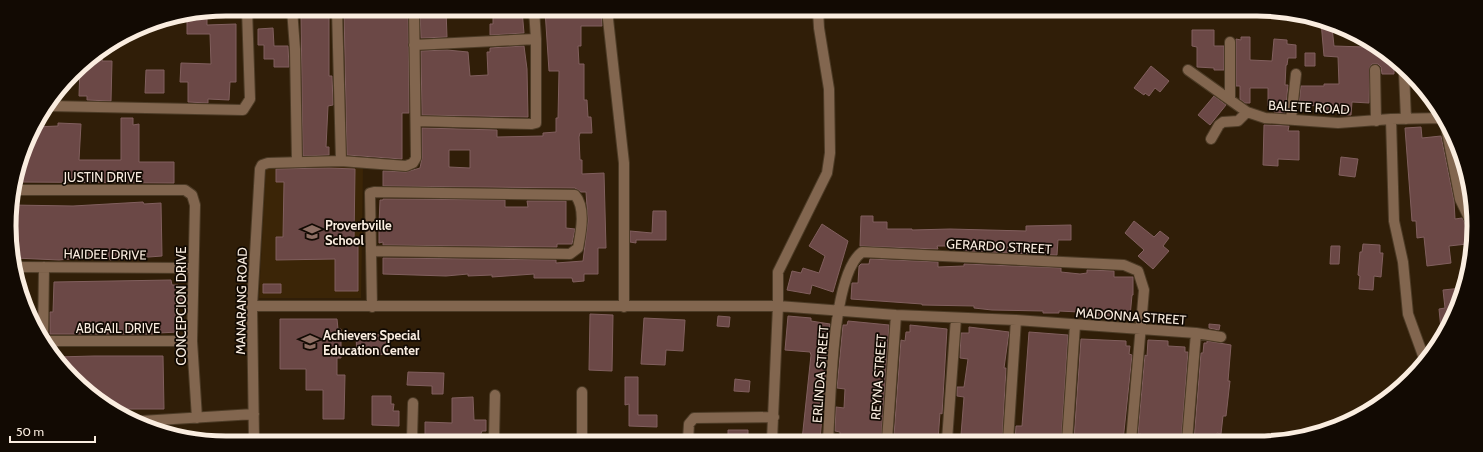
<svg xmlns="http://www.w3.org/2000/svg" width="1483" height="452" viewBox="0 0 1483 452" font-family="Cabin,sans-serif">
<style>
.built{fill:#3b2507}
.building{fill:#6b4846;stroke:#815f5e;fill-rule:evenodd}
.lines{fill:none;stroke-linecap:round;stroke-linejoin:round}
.minor-casing{stroke:#4c3b26;stroke-width:12}
.minor{stroke:#82664f;stroke-width:10}
.labels{text-anchor:middle;dominant-baseline:central;stroke-width:3.5;stroke-linejoin:round;paint-order:stroke}
.street-label{font-size:13px;fill:#faede0;stroke:#120a03}
.poi-label{font-size:13px;font-weight:bold;fill:#faede0;stroke:#120a03;text-anchor:start}
.rim{fill:none;stroke:#faede0;stroke-width:5}
</style>
<rect width="100%" height="100%" fill="#301e08"/>
<path class="built" d="M266,166H363L361,298H259Z"/>
<path class="building" d="M344,9L408,10L409,113H402V159L347,155Z
M420,10H446L447,37L421,38Z
M493,10H522L524,33L490,35V24H493Z
M545,10H601L602,26H581V46H578L579,64H584V100H587L588,117H591L592,133H580L579,137L580,160H582V174L604,173L606,248H598V274H584V281L573,282L572,278H534V274L492,277V275L468,276V274L446,276L383,274V258L556,260V263L583,261L588,221L586,192H581L575,188L383,186V171L406,172L420,168L422,158V128L497,130V137L543,136V133L556,132V118H558L559,71H549ZM449,150H470V168L449,167Z
M301,16H329V76H332L333,105L328,106L326,147H329V155L303,156Z
M207,17V25L236,24V82H230L229,100L208,99V103L188,102V82H180L181,63L211,64L210,34H187V18Z
M1321,22L1332,27L1334,46L1364,47V40L1378,46L1394,62V74H1382L1381,67L1378,64H1372L1370,67L1369,103L1352,102L1351,115H1340V111H1323V106L1299,105L1301,86H1324V84H1339L1338,57L1324,56Z
M273,28L274,46H288L289,67H274V59H264V45H258V29Z
M1192,30H1214V46H1224V70H1214V68L1197,67V47L1192,46Z
M1241,37H1250V60L1272,61L1274,39L1287,40V44L1296,45V58H1288L1287,65H1286L1285,85H1288L1285,113L1274,112L1275,106H1268V88H1250V103H1245L1240,99V86H1236V39L1241,40Z
M524,46L527,69L528,117L422,115L421,51L447,50L468,52L470,76L488,75L487,52H490V48Z
M103,51L102,61H112L111,101L87,100V96H79L80,66Z
M1305,53H1315V66H1305Z
M1151,66L1169,81L1160,92L1155,88L1149,96L1145,93L1144,95L1134,88Z
M146,70H164V93H145Z
M1214,96L1226,105L1210,125L1198,115Z
M121,118H133V125L139,124V162H174V183L16,182L34,127L58,126V123L81,124L79,160H121Z
M1264,125L1289,126L1288,131H1299V160L1278,159V166L1263,165Z
M1421,127L1422,138L1441,136L1454,201L1455,219L1462,218L1466,225L1467,244L1449,246L1451,263L1427,266L1424,237L1417,238L1416,221H1412L1405,128Z
M1458,156L1470,184V197H1466Z
M1341,157L1358,159L1355,177L1339,175Z
M329,168L355,169L354,241H358V291H335V259L276,260V237H283L284,182H276V169Z
M383,199L505,200V207H528L527,201H566V228L575,229L572,244H557V247L383,245V242L379,243V224L380,200H383Z
M143,202L144,204L161,203L162,256L110,260V258L94,257L59,260L15,258L11,205L73,206Z
M653,211H666V240H636V243L630,242V231L652,233Z
M861,216H873V222H887V229H912V230L950,229L1026,231V226L1071,225V240H1058L1057,255L964,251V246H937L938,249L860,246Z
M1134,221L1154,237L1160,231L1169,238L1163,246L1169,251L1153,269L1138,256L1144,250L1125,233Z
M822,224L848,241L833,292L812,285L810,294L787,290L792,271L801,273L803,268L819,273L825,256L809,246Z
M1363,244L1380,245V253H1383L1381,277L1374,276L1373,290L1359,289L1360,276L1358,275L1360,252H1362Z
M1331,246H1340L1339,264H1330Z
M870,259L938,262V267L964,266V264L1061,268V272L1080,274L1087,273V270L1114,271V277H1133V295H1132L1130,317L1079,314V312L1059,311V313H1043V311L992,310L974,308V306L922,305V304L851,299L852,283H858L859,266L861,264H869Z
M171,280L172,285H178L179,293H184V305H178L179,332L158,333V334H50V312H53L54,282Z
M263,284H281V293H263Z
M1462,288L1445,334L1442,339L1439,309L1445,308L1443,290Z
M590,314L613,315L612,371L589,370Z
M718,316L730,317L729,327L717,326Z
M788,316L811,318V321L830,324L820,440H802L811,355L810,352L785,350Z
M644,318L685,320L683,351L666,350L665,365L641,364Z
M280,319H337L338,329H341V358H337V375H345L344,419H323V390H306V369H280Z
M848,321L889,325L881,440H840V432L835,431L836,407L844,408L845,389L837,388L843,325H847Z
M1209,324L1220,325L1219,330L1209,328Z
M910,325L947,329L942,414L940,413L938,440H901V437L894,436L901,340L905,341L906,332H910Z
M969,327L1009,332L1004,368H1006L1002,441L964,440L965,435H961L964,397L957,396V387H964L968,359L960,358L961,333H969Z
M1029,332L1068,335L1061,441H1015L1016,426H1022Z
M386,334L388,354L357,356L356,336Z
M1081,339L1126,341V346H1130L1129,354L1132,355L1123,441H1083L1074,439Z
M1148,340L1168,341V346L1185,347V352H1188L1181,441H1140L1141,434H1138L1145,355L1147,356Z
M1207,341L1231,345L1228,381H1230L1226,416H1223L1221,434L1217,433L1216,441H1194L1201,353H1203L1204,343H1207Z
M94,356H163L164,409H112L105,406L56,357Z
M408,372L444,373L443,394H432V386L407,385Z
M625,377H638V415H657V427L629,426V404L625,405Z
M735,379L750,381L749,392L734,391Z
M372,396H391V404H394L393,411H399V426L372,425Z
M473,397L474,420H486V431H482L479,439H425V422L452,423V398Z
M728,430H748V440H728Z"/>
<g class="lines">
<g class="minor-casing">
<path id="minor" d="M292,9L295,49L297,162
M337,9L341,161
M220,10L247,12
M607,10L624,163V307
M414,45L536,39
M1188,70L1247,112L1265,118L1338,123L1391,119L1443,118
M1375,70L1376,121
M1404,72L1406,119
M1230,99V42
M49,106L243,110L250,99L247,9
M1291,119L1296,74
M1391,119L1394,221L1403,262L1408,314L1425,361
M416,121L532,124L536,123V39L534,10
M1446,127L1460,199L1470,220
M1211,139L1219,125L1223,122L1238,121L1247,112
M13,190H185L192,195L195,205L192,341L197,418
M371,251L570,254L578,248C581,232 586,208 575,195L374,192L370,193L372,307
M15,267L193,268
M252,306H778L896,315L1016,320L1196,333L1187,441
M1196,333L1221,337
M43,341H192
M43,341L44,267
M141,421L254,414
M254,439L252,306L260,169L262,165L268,163L341,161L406,166L413,163L416,158L414,10
M412,439L413,403
M494,439L495,395
M582,440V392
M688,440L689,424L694,418L774,417
M772,440L778,306V272L827,173L830,153L829,89L819,28L818,11
M828,440C831,400 831,275 862,252L1124,265L1138,271L1144,290L1131,441
M887,440L896,315
M947,440L956,318
M1008,441L1016,320
M1067,441L1075,325"/>
</g>
<use href="#minor" class="minor"/>
</g>
<defs>
<g id="school-bare" transform="scale(1.38)"><path d="M0-5L7-2L0 1L-7-2ZM-4 1L0 2.5L4 1V4Q0 6-4 4Z" fill="#8d6e63" stroke="#120a03" stroke-width="2.5" paint-order="stroke"/></g>
</defs>
<g fill-rule="evenodd">
<use href="#school-bare" x="312" y="232"/>
<use href="#school-bare" x="310" y="342"/>
</g>
<g class="labels">
<g class="street-label">
<text transform="translate(1309 107) rotate(3)">BALETE ROAD</text>
<text x="103" y="177">JUSTIN DRIVE</text>
<text transform="translate(999 246) rotate(3)">GERARDO STREET</text>
<text transform="translate(105 254) rotate(1)">HAIDEE DRIVE</text>
<text transform="translate(241 301) rotate(-89)">MANARANG ROAD</text>
<text transform="translate(181 306) rotate(-90)">CONCEPCION DRIVE</text>
<text transform="translate(1131 316) rotate(4)">MADONNA STREET</text>
<text x="118" y="328">ABIGAIL DRIVE</text>
<text transform="translate(820 374) rotate(-86)">ERLINDA STREET</text>
<text transform="translate(878 377) rotate(-86)">REYNA STREET</text>
</g>
<g class="poi-label">
<text x="325" y="225">Proverbville<tspan x="325" dy="15">School</tspan></text>
<text x="323" y="335">Achievers Special<tspan x="323" dy="15">Education Center</tspan></text>
</g>
</g>
<path d="M0 0H1483V452H0ZM226 16H1257A210 210 0 0 1 1467 226V226A210 210 0 0 1 1257 436H226A210 210 0 0 1 16 226V226A210 210 0 0 1 226 16Z" fill="#120a03" fill-rule="evenodd"/>
<path class="rim" d="M226 16H1257A210 210 0 0 1 1467 226V226A210 210 0 0 1 1257 436H226A210 210 0 0 1 16 226V226A210 210 0 0 1 226 16Z"/>
<path d="M10 436v6h85v-6" fill="none" stroke="#faede0" stroke-width="2"/>
<text x="16" y="436" font-size="12" fill="#faede0" stroke="#120a03" stroke-width="3" paint-order="stroke">50 m</text>
</svg>
